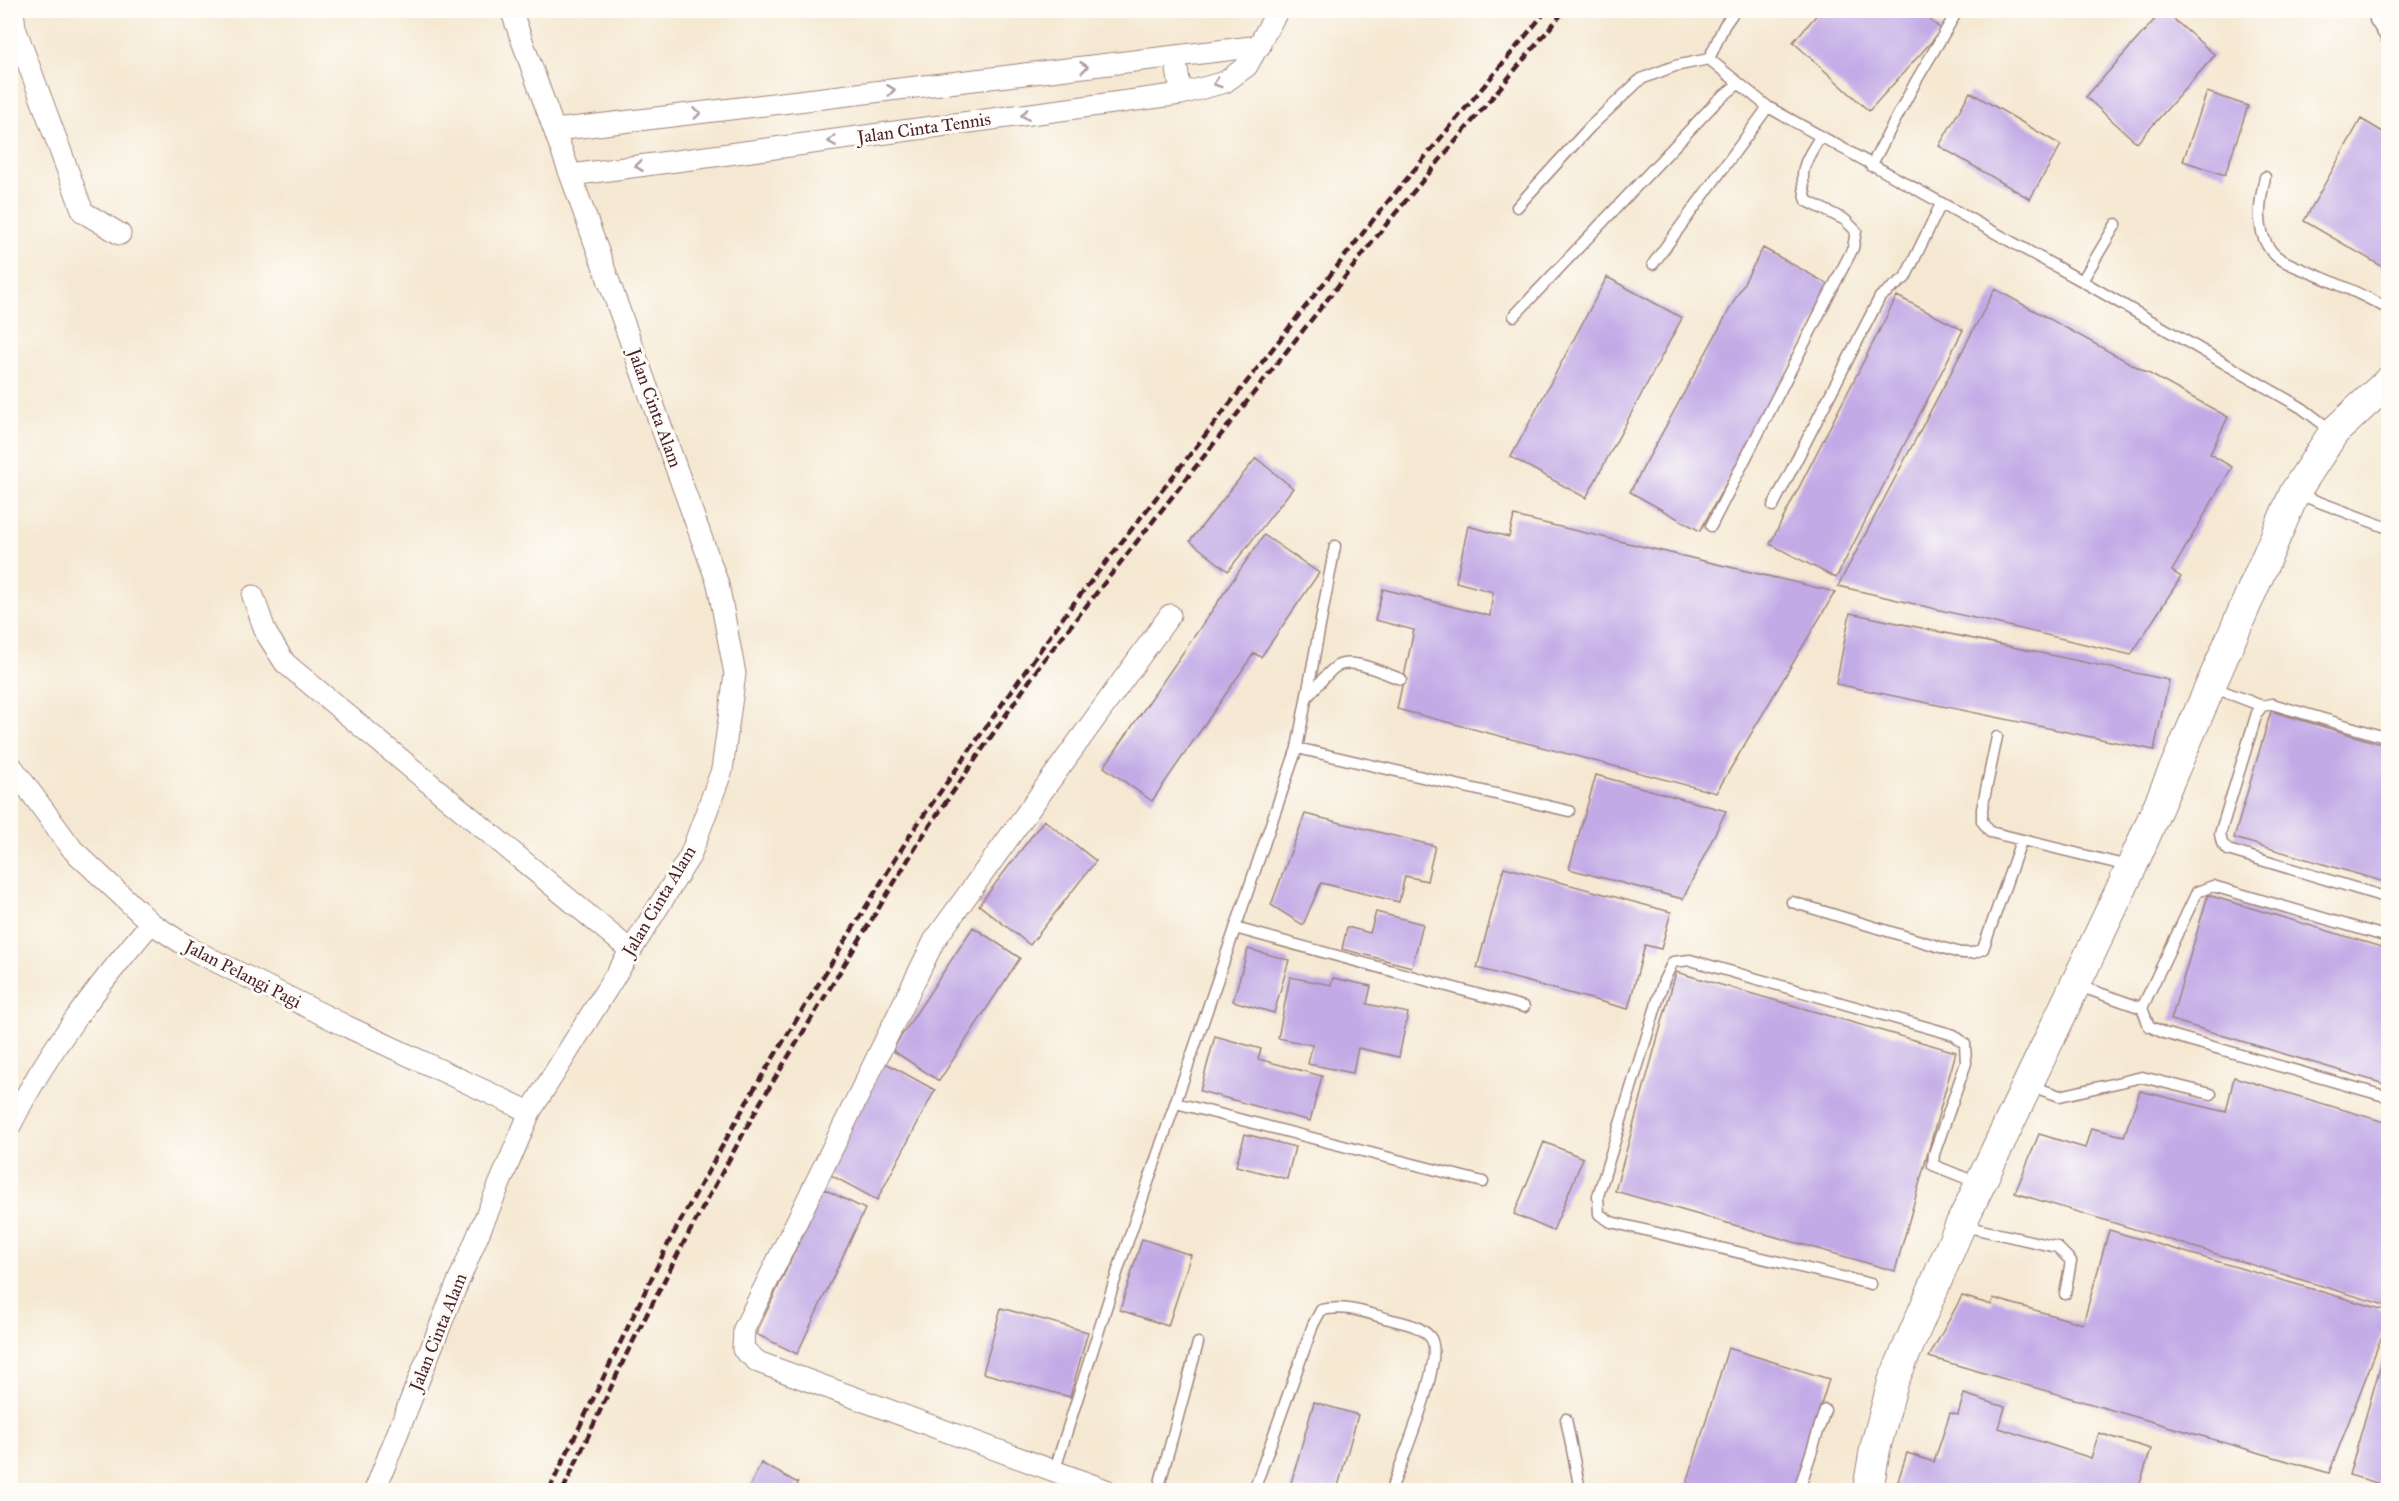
<svg xmlns="http://www.w3.org/2000/svg" width="2399" height="1501" viewBox="0 0 2399 1501" font-family="'IM FELL Great Primer',serif">
<style>
.building{fill:#c2aae6}
.lines{fill:none;stroke-linecap:round;stroke-linejoin:round}
.lane-casing{stroke:#a0847e;stroke-width:13}
.street-casing{stroke:#a0847e;stroke-width:23}
.secondary-casing{stroke:#a0847e;stroke-width:32}
.lane{stroke:#fff;stroke-width:10}
.street{stroke:#fff;stroke-width:21}
.secondary{stroke:#fff;stroke-width:30}
.rail{stroke:#4a1f2b;stroke-width:4.5;stroke-dasharray:9 4.5;stroke-linecap:butt}
.oneway{stroke:#ae9aa0}
.labels{text-anchor:middle;dominant-baseline:central;stroke-width:6;stroke-linejoin:round;paint-order:stroke}
.street-label{font-size:18px;fill:#4a1f2b;stroke:#fdfcf7}
</style>
<rect width="100%" height="100%" fill="#fdfcf7"/>
<filter id="ink" filterUnits="userSpaceOnUse"><feTurbulence type="fractalNoise" baseFrequency=".0167" numOctaves="2"/><feDisplacementMap in="SourceGraphic" scale="12" xChannelSelector="R" yChannelSelector="G"/><feConvolveMatrix kernelMatrix="1 2 1 2 8 2 1 2 1" color-interpolation-filters="sRGB"/></filter>
<filter id="wash" filterUnits="userSpaceOnUse"><feTurbulence type="fractalNoise" baseFrequency=".008" numOctaves="4" result="noise"/><feDisplacementMap in="SourceGraphic" scale="24" xChannelSelector="R" yChannelSelector="G"/><feGaussianBlur stdDeviation="1.35" result="paint"/><feColorMatrix in="noise" values="0 0 0 0 0 0 0 0 0 0 0 0 0 0 0 0 0 1.4 0 .05"/><feComposite in="paint" operator="in"/></filter>
<g filter="url(#wash)">
<rect width="100%" height="100%" fill="#f5e8d2"/>
<g id="blocks">
<path class="building" d="M1821,10H1935L1928,18L1942,30L1869,111L1793,42Z
M2163,10L2215,55L2137,143L2086,97Z
M1970,92L2061,145L2030,199L1939,146Z
M2207,92L2248,106L2225,175L2183,161Z
M2361,119L2388,135V270L2304,221Z
M1763,248L1833,287L1700,531L1630,492Z
M1607,277L1682,318L1586,498L1511,457Z
M1995,289L2228,417L2210,454L2232,467L2172,571L2181,577L2131,655L1838,586Z
M1897,296L1963,330L1836,578L1770,544Z
M1256,458L1293,488L1228,571L1190,541Z
M1514,516L1835,592L1716,793L1397,709L1414,630L1375,620L1383,589L1490,616L1493,592L1456,582L1468,526L1509,537Z
M1264,535L1319,573L1261,657L1254,653L1152,801L1104,767Z
M1850,613L2169,680L2154,750L1836,684Z
M2271,711L2388,746V883L2234,838Z
M1596,775L1726,811L1683,899L1569,869Z
M1305,814L1435,846L1427,881L1405,876L1399,902L1321,883L1303,925L1271,905Z
M1044,820L1096,861L1030,945L979,905Z
M1504,867L1671,912L1661,949L1645,945L1628,1009L1477,968Z
M2208,895L2388,949V1085L2171,1020Z
M1376,912L1423,924L1412,967L1342,949L1347,927L1370,933Z
M973,927L1020,958L939,1081L892,1050Z
M1248,949L1289,960L1274,1013L1233,1001Z
M1676,972L1956,1052L1895,1271L1615,1191Z
M1290,977L1331,985L1333,978L1371,986L1367,1004L1408,1013L1399,1057L1358,1048L1353,1073L1308,1064L1312,1045L1278,1038Z
M1215,1036L1261,1049L1258,1059L1322,1076L1310,1121L1200,1091Z
M884,1062L935,1090L877,1200L825,1172Z
M2234,1077L2388,1123V1306L2015,1193L2039,1134L2085,1148L2091,1128L2124,1136L2140,1091L2226,1112Z
M1245,1134L1295,1147L1287,1179L1236,1166Z
M1544,1142L1583,1158L1553,1231L1514,1214Z
M824,1189L865,1209L797,1354L756,1334Z
M2109,1230L2388,1311V1320L2329,1473L1929,1357L1962,1296L1992,1305L1993,1298L2083,1324Z
M1142,1239L1191,1255L1168,1326L1120,1310Z
M1001,1308L1088,1332L1070,1397L983,1373Z
M2388,1339V1486L2349,1475Z
M1728,1348L1829,1379L1795,1490H1685Z
M1964,1394L2005,1407L1999,1428L2091,1458L2099,1433L2151,1449L2138,1490H1895L1907,1453L1934,1462L1950,1413L1958,1415Z
M1314,1402L1358,1415L1337,1490H1289Z
M761,1463L798,1483L795,1490H748Z
M2374,1484L2388,1488V1490H2372Z"/>
</g>
</g>
<g filter="url(#ink)">
<use href="#blocks" fill-opacity="0" stroke="#a0847e" stroke-width="1.5"/>
<g class="lines">
<g class="lane-casing">
<path id="lane" d="M2375,10V20L2388,41
M1709,59L1768,107L2082,281L2302,408L2331,430
M1709,59L1724,26L1735,10
M1871,166L1916,81L1958,10
M2265,177C2259,202 2254,236 2276,256C2285,263 2299,268 2309,272C2337,284 2363,294 2388,309
M1517,207L1590,127L1641,79L1675,66L1709,59
M1653,264L1768,107
M2082,281L2116,224
M1514,316L1717,101L1738,84
M2298,494L2388,528
M1773,506L1880,297L1905,278L1941,204
M1711,526L1853,248L1856,231L1845,220L1807,201C1798,171 1804,163 1820,137
M2212,687L2262,706
M1308,696C1317,687 1327,672 1337,666C1354,657 1384,674 1401,679
M1997,737L1982,809V821L1990,832L2128,866
M2388,738L2272,704L2262,706L2257,713L2220,834L2222,843L2228,850L2388,898
M1297,748L1569,811
M1792,902L1960,953H1973L1983,949L2021,841
M1235,928L1524,1007
M2388,937L2213,886L2197,892L2142,1008L2149,1026L2164,1033L2388,1097
M2076,985L2142,1008
M2028,1085L2060,1096L2142,1077L2211,1094
M1176,1103L1483,1182
M1963,1226L2057,1247L2071,1261L2065,1294
M1871,1284L1611,1222L1599,1214L1598,1196L1664,980L1673,962L1690,960L1954,1035L1965,1044L1966,1063L1934,1154L1933,1165L1978,1183
M1566,1419L1580,1490
M1054,1472L1119,1267L1297,748L1335,546
M1158,1490L1198,1343
M1254,1490L1313,1325L1321,1310C1347,1305 1363,1312 1389,1319C1403,1323 1420,1325 1430,1337C1447,1356 1400,1465 1391,1490
M1799,1490L1825,1410"/>
</g>
<g class="street-casing">
<path id="street" d="M13,10L15,28L83,212L120,234
M1175,56L1181,94
M555,130L1260,46
M571,175L1181,94L1225,82L1247,66L1278,10
M253,596L266,633L285,663L630,950
M10,764L73,850L151,923L193,950L348,1027L530,1112
M10,1126C47,1051 97,987 151,923
M375,1490L448,1306L530,1112L690,856L722,770L735,674L718,584L511,10
M1106,1490L758,1362L743,1349L744,1329L934,941L1170,615"/>
</g>
<g class="secondary-casing">
<path id="secondary" d="M1868,1490L1875,1449L1893,1382L1960,1226L2132,866L2295,492L2334,432L2388,382"/>
</g>
<use href="#lane" class="lane"/>
<use href="#street" class="street"/>
<use href="#secondary" class="secondary"/>
<path class="rail" d="M549,1490L670,1240L754,1089L912,832L1067,612L1381,210L1547,10
M563,1490L627,1353L683,1244L760,1103L922,837L1043,661L1389,221L1565,10"/>
</g>
<defs><path id="oneway-chevron" d="M-2-3.5L2.5 0L-2 3.5" fill="none" stroke-width="1.6" stroke-linecap="round" stroke-linejoin="round" transform="scale(1.5)"/></defs>
<g class="oneway">
<use href="#oneway-chevron" transform="translate(1084 67) rotate(-7)"/>
<use href="#oneway-chevron" transform="translate(1217 83) rotate(162)"/>
<use href="#oneway-chevron" transform="translate(891 90) rotate(-7)"/>
<use href="#oneway-chevron" transform="translate(697 113) rotate(-7)"/>
<use href="#oneway-chevron" transform="translate(1025 115) rotate(172)"/>
<use href="#oneway-chevron" transform="translate(832 141) rotate(172)"/>
<use href="#oneway-chevron" transform="translate(639 166) rotate(173)"/>
</g>
</g>
<g class="labels">
<g class="street-label">
<text transform="translate(924 128) rotate(-8)">Jalan Cinta Tennis</text>
<text transform="translate(655 408) rotate(70)">Jalan Cinta Alam</text>
<text transform="translate(659 901) rotate(-59)">Jalan Cinta Alam</text>
<text transform="translate(243 974) rotate(27)">Jalan Pelangi Pagi</text>
<text transform="translate(438 1332) rotate(-68)">Jalan Cinta Alam</text>
</g>
</g>
<rect width="2399" height="1501" fill="none" stroke="#fdfcf7" stroke-width="36"/>
</svg>
